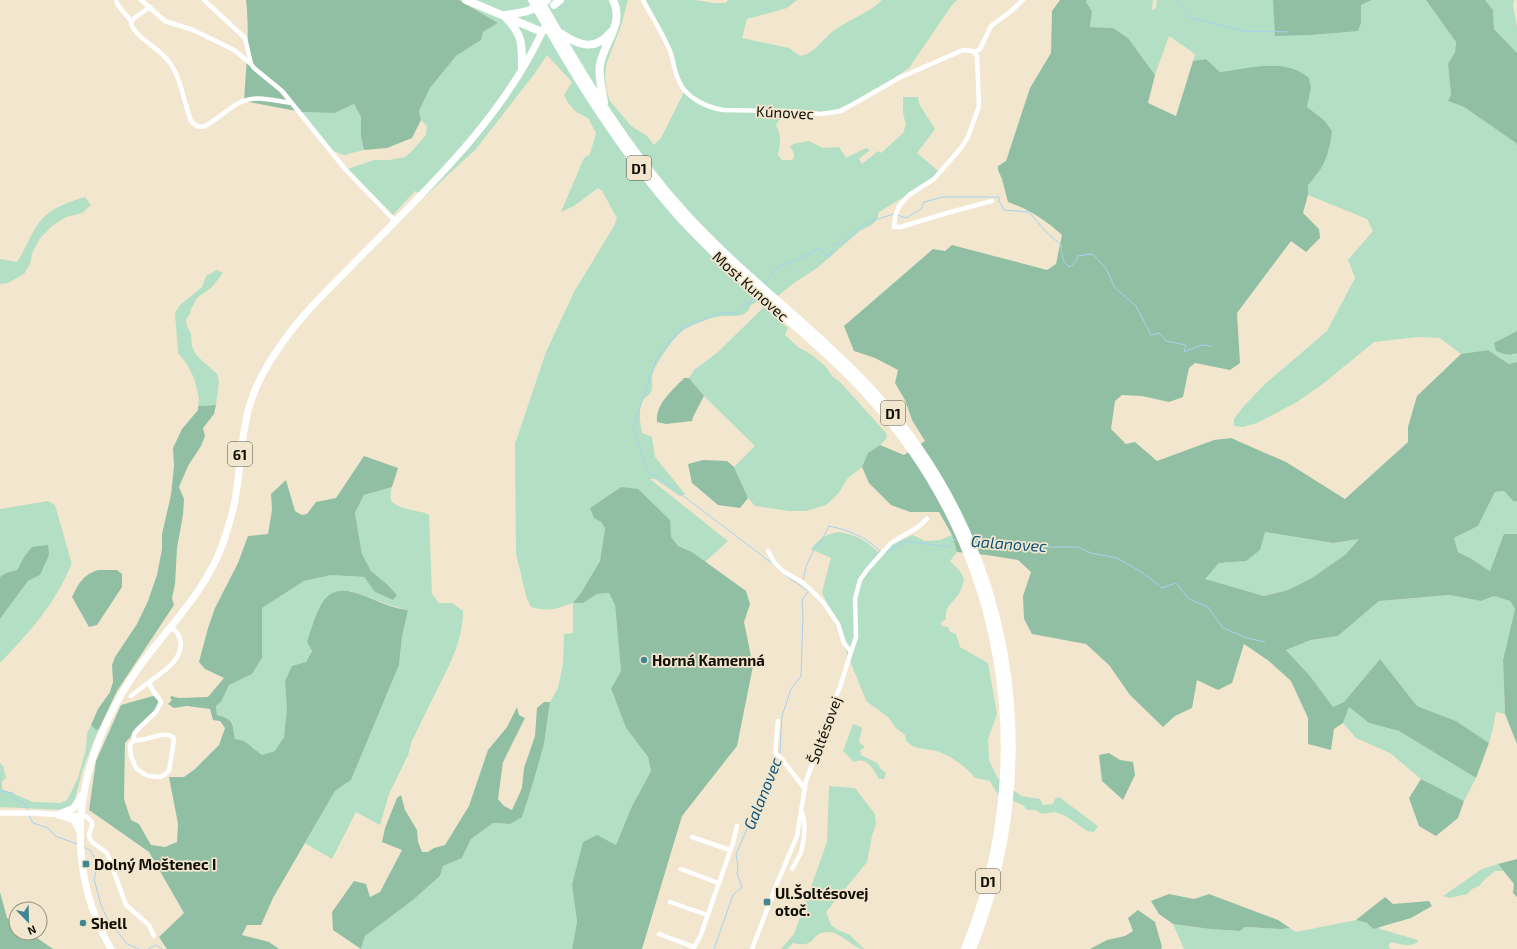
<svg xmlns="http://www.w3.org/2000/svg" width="1517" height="949" viewBox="0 0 1517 949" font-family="'Exo 2',sans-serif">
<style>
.green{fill:#b3dfc5}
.forest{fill:#91bfa4;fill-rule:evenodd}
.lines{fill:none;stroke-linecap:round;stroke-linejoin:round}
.stream{stroke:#a7d1f0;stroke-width:1}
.minor{stroke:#fff;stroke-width:4.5}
.tertiary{stroke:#fff;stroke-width:5.5}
.primary{stroke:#fff;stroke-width:7}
.motorway{stroke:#fff;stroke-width:8}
.poi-dot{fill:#408692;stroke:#f2e7ce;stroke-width:1.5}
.labels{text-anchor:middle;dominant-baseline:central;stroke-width:3.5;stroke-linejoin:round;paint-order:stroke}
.shield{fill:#f2e7ce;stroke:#544f42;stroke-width:1}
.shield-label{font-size:14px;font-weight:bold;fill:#110e06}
.street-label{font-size:15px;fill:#110e06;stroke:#f2e7ce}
.poi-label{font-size:15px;font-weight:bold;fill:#110e06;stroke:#f2e7ce;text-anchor:start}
.water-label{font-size:16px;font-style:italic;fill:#0c537b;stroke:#f2e7ce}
</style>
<rect width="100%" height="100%" fill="#f2e7ce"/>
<path class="green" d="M459,0H628L620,29L607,62L605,74L606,89L610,101L631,126L647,136L654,145L661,138L685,90L680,81L673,56L645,0H695L714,3H726L728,0H797L787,8L747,19L742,38L789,48L800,56C814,54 821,41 832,32C847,20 868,14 882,0H957L952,5L909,68L867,96L833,111L823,112L789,109V116L786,119L784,118L779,120L776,125C782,135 780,144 778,155L782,160H792C796,155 794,152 790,147L793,144L809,141L823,148L839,147L846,158L866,148L870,150L859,159L862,164L878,151L881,153L903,133L906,125L903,113V97H918L919,104L935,129L917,153L942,174L879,212C877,223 871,226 861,230L817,268L794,283L764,307L788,328L785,335L798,347L812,355L825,366L833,377L840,382L886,433L887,438L880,445L868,453L862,467L848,478L838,494L826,505L806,511H789L755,506L748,498L734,467L755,446L704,396L689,378L694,370L718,352L764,307L757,302L751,305C746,321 729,314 716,317C709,318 692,325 685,329C675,335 654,365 652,376C651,380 653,384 652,388C652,394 646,396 643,400C638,410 640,423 642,433L652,437L655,457L685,494L680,496L655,479H650L728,541L705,562L692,552L678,546L621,487L590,508L605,528L600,561L581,593L573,603H583L597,594L609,593L615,605L621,671L611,690L626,728L648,757L651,771L631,808L616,845L572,885L577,922L572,949H361L365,936L413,900L440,876L443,866L462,858L471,839L493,823L510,824L544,744L550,702L558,688L563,663L564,634L573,633V603C554,609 552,612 531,607L527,599L516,554L515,444L546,352L574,292L614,226L617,218L602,191L598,188L574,206L561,212L584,158L590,154L596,133L588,118L576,112L568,103L564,95L572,82L547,55L535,73L476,149L424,197L415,191L393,215L348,169L374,160H389L405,157L412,151L426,135L427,126L421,120L419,111L430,88L456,56L481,40L483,32L498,23Z
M1087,0H1153L1152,10L1156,8L1157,0H1273L1275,16L1361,23V5L1372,0H1426L1456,42L1455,52L1448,64L1451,95L1448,101L1464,107L1516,143L1517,146V331L1494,344L1513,355L1517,353V362L1509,364L1488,350L1461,354L1440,338L1417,337L1374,342L1324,383L1297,402L1257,423L1243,427L1234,426V419L1243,407L1265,384L1327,331L1355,278L1348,260L1373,231L1367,219L1308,195V185L1318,174L1324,120L1307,107L1311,88L1244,70L1220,72L1206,59L1193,61L1195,54L1169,36L1155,75L1128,38L1113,28L1090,27L1092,11L1086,2Z
M1485,0H1514L1513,5L1517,27V53L1494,29L1493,10Z
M354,104L361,117V137L364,150L344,155L333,151L302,112L335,113Z
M85,197L91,205L82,213L66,217L52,226L41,237L33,251L30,264L24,274L8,283L0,284V259L17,262C27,248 32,228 45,216C55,207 71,201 85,197Z
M217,270L223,273L212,287L197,298L191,309L190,314L186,319L187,326L191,334L192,346L196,355L217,374L219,381L216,405L198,406L199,398L194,378L187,364L178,353L175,313L179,306L202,287L206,276Z
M392,487C391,491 390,497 391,500C394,508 417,511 425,513L429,515L432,594L439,603H452L463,611C463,640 450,664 437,690C428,707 420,725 411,743L408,755L389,794L380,825L356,812L332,859L305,843L335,791L351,780L399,665L402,637L408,610C388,606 370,597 351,591L307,642L312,650L306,662L285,681C287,700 291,735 276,750C273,753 266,754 262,755L254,748L235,739C232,724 235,718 217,715L216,706L221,702L229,685L252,674L262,658V608L304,581L331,575L364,577L375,592L393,600L397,595L387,584L371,571L362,554L355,513L364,495Z
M1504,491L1514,502L1517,501V534H1514L1496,555L1490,571L1470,558L1458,552L1454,538L1478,526L1495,492Z
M48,501L55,505L71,561V565C55,604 29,633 0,663V619L28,581L40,575L24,557L17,570L6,573L0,577V509Z
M839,532C856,535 866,540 878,552L889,548L892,544L913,535L925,541L940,540L952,535L957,552L950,561L960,571L964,579C963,583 962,588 960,592C954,603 945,604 946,619L941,622L942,626L948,627L950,632L956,634L960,647L988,663L997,714L988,739L989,760L997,777L1021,796L1040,799L1043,805L1053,804L1055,799L1059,797L1098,826L1094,832L1087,831L1066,816L1055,812L1042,814L1036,810H1027L1023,805L998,795L990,781L975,778C967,767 946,752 932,750C920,748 917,750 906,741L905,735L896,728L888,717L866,701L865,698L822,592L831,558L811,549C819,539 826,534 839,532Z
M1265,532L1333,543L1359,539L1346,554L1312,578L1288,590L1264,596L1204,579L1219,563L1245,561Z
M1451,595L1481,601L1494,596L1510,601L1515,609L1503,660L1505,714L1496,712L1493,728L1489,743L1456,721L1417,706L1380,659L1344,702L1333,707L1310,676L1286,650L1311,640L1338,636L1379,601Z
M1349,707L1369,723L1399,731L1476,778L1464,801L1421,779L1390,753L1356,738L1343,723Z
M853,724L861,727L862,730L859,741L861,744L864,746V748L860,750L861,755L877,763L881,769L886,773L884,779H879C873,769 867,756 854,762L843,751Z
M91,725L96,730L99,729L92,745L82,772L75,799L70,807L65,810L0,807V763L3,766L6,778L2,781V789L33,802L60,803L67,800L78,778L86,749L87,734Z
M829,786L855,788L875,814L876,824L872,836L867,862L826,912L831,925L838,930L850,935L864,949C853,949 842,932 828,932C809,932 818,949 793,943L787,949H781L794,934L827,842Z
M1498,864L1503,871H1495L1485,879L1479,886L1472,889L1467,894L1450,898L1443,896L1482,869Z
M1356,920L1367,923L1373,929L1379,927L1380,929L1418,940L1417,942C1410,948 1400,944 1391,942L1388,946L1391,949H1184L1173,924L1210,929L1240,931L1245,927L1281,929L1290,928L1296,932Z"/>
<path class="forest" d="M246,0H459L498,23L483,32L481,40L456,56L430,88L419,111L421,120L412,138L387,148L364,150L361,137V117L354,104L335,113L302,112L244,101C246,67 250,34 246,0Z
M1060,0H1087L1086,2L1092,11L1090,27L1113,28L1128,38L1155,75L1148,103L1176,116L1193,61L1206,59L1220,72C1249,69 1284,57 1309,78L1311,88L1307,107L1324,120L1332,131C1329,154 1325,167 1308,185V195L1303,213L1319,229L1320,238L1306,252L1291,241L1237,313L1240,363L1230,370L1195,363L1189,368L1183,397L1169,402L1142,396L1122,395L1115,401L1111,429L1126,444L1135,442L1157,461L1214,440L1231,438L1286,462L1345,499L1408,442V427L1417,396L1461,354L1488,350L1509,364L1517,362V501L1514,502L1504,491L1495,492L1478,526L1454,538L1458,552L1470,558L1490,571L1504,534H1517V744L1505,714L1503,660L1515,609L1510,601L1494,596L1481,601L1450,595L1379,601L1338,636L1311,640L1286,650L1310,676L1333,707L1344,702L1380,659L1417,706L1456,721L1489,743L1476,778L1399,731L1369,723L1349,707L1343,723L1334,729L1331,750L1308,744V718L1291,681L1269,661L1244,644L1232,683L1218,690L1197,680L1192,708L1175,716L1163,727L1130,695L1109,665L1086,644L1032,634L1024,619L1023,596L1031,572L1018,560L987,555L957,552L952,535L939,512H910L891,505L869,483L862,467L868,453L880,445L904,455L925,441L912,420L905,400L895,383L898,370L875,358L854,351L844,326L933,249L945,251L952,245L1047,270L1056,264L1062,235C1044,219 1030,210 1008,202L1002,179L998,170V166L1006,161L1030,88L1051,53L1052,11ZM1265,532L1333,543L1359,539L1346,554L1312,578L1288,590L1264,596L1205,579L1219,563L1246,561L1260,550Z
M1273,0H1372L1361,5V23L1358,31L1310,35L1275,36Z
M1426,0H1485L1493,10L1494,29L1517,53V146L1516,143L1464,107L1448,101L1451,95L1448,64L1455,52L1456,42Z
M1517,331V353C1509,356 1503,354 1496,351L1494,343Z
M684,378H689L704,396L694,415L692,421L666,424L657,422C655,404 673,390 684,378Z
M216,405L214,414L203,428L205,436L201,446L188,466L179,487L184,499L183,515L177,548L175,584L172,598L174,605L117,691L99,729L96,730L91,725L98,709L110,692L113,682L112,665L115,657L137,624L148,601L157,575L162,549V534L171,495L174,466L173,448L182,429L198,410V406Z
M364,456L398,468L392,487L364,495L355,513L362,554L371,571L387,584L397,595L393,600L375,592L364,577L331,575L304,581L262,608V658L252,674L229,685L221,702L216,706L217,715C235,719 232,724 235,739L244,741L262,755L275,751L284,737L287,709L285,681L292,666L306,662L312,651L307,642C311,631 314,618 320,607C335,575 367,599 390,606C395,608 402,609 408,610L402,637L399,665L351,780L335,791L273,898L261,925H247L242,935L269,942L279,949H167L159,937L184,913L149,852L89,810L96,761L121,705L153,696L159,700L158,706L125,743L124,799L131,820L139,824L151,845L165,847L177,842L178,824L169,777H184L195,769L219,745L225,728L220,721L213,720L210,709L187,706L174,708L168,704L172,700L170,698L171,696L179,698L208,697L224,678L205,669L199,662L208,628L215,608L238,563L248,536L268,534L272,510L271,494L286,480L295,511L302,515L307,514L316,502L336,498Z
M703,460L727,461L734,467L748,498L740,508L718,505L692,483L688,464Z
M621,487L638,489L670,520L671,537L678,546L692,552L746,591L750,604L744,622L753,666L737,746L682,816L642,949H572L577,922L572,885L583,842L597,835L616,845L631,808L651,771L648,757L626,728L611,689L621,671L615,605L609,593L597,594L583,603H573L581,593L600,561L605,528L601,522L594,518L590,508Z
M48,545L49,555L40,575L28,581L0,619V577L6,573L17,570L24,557L32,547Z
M98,570H117L122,574V587L97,625L89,627L72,597C79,583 83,575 98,570Z
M544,702H550L544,744L532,786L522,817L510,824L493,823L471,839L462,858L443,866L440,876L413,900L365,936L361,949L333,930L332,912L354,881L366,884L370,897L380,892L402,850L382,842L385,828L397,798L401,795L405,810L417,830L418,842L422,852H428L434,848L445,845L469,806L488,750L507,727L517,707L519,715L525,718L503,762L498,799L504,806L512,810L522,788L524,768L535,736L537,708Z
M1109,753L1120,760L1133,762L1135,775L1123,800L1102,781L1099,755Z
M1421,779L1464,801L1458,818L1436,836L1419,826L1409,798Z
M1517,859V897L1513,893L1514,884L1498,864Z
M0,892L7,918L16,924V933H30L53,949H0Z
M1169,894L1194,899L1209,894L1278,920L1290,928L1281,929L1245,927L1240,931L1210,929L1173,924L1159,914L1151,901Z
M1385,897L1393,904L1429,901L1432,906L1411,918L1373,929L1367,923L1356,920Z
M1138,910L1155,922L1162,947L1161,949H1090L1107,940L1125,936L1133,931L1128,918Z"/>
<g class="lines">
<path class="stream" d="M1175,0L1192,18L1243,31L1288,32
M897,215L906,218L921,209L924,202L943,197H999V201L1004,210L1029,212L1046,232L1061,245C1062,253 1061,262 1070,267L1077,260V256L1093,254L1107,270L1115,288L1136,306L1151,335L1159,333L1166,341L1186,345L1184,352L1201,345L1211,346
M764,284L777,268L811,253L817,249H822L823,253L830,257L834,244L843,242L854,235L855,231L868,222L894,214
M755,296L751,302L733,313H721L685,327L674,337L656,360L633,427L648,473L657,476L773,564
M972,540L1001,545L1014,544L1036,547H1078L1091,553L1117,558L1142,572L1162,588L1176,583L1189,599L1208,607L1223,628L1247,638L1265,642
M886,552L905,541L949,547L954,540H956
M782,573L808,591
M803,580L806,567L814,549L820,543L829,526C849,530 866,537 880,551
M780,753L782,716L791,689L801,676L803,616L802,600L808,592
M0,791L13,793L14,798L25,804L29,812
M29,815L33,823L48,828L55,836L77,844
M83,847L90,850L98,864L94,879L101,905L107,918L127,944L139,949
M148,949L156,945L162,949
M714,949L733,895L742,887L737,873L738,867L736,854L778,758"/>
<path class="minor" d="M116,0L118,5L131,21
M141,0L165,21L193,30L234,50L251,64L254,68L282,91L345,169L395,221
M204,0L245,38L251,64
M643,0C652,17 663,34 670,51C674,61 674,72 679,81C686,98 706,107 723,110L787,111L821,114L841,111L899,78L963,50L973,51L977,56L979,106L968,137L961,148L934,179L909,195L899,206L895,217L894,227H900L947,213L992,201
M150,7L133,19L131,24C137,39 161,49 170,63C181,78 184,103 191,121C195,126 199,128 205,126C217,120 227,109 239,103C256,94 274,101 292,103
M975,52L980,49L991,26L1010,12L1023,0
M768,551L774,562L784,572L802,582L811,590L824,603L838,624L844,643L851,652L856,637L855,599L860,580L867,570L891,543L918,527L927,519
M131,696L149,682
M778,721L775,753L781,758L805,789
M134,740C147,742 163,730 173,737L174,740L169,771L164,775L160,777L149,776L144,774L136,768L131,756L130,745L134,740V734L138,729L156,712L161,702C157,694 151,691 149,682C163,672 185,659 180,639C178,633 176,630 171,627
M81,816H86L92,822V826L89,834L90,839L92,842L107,853L126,905L149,925L154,936
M692,837L730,850
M681,869L718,883
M792,869C795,863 801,855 802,848C805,837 806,820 801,810
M670,902L707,915
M659,934L694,947
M693,949L700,937L733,843L737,826
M752,949L776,886L797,836L806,781L822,738L829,714L840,687L851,652"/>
<path class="tertiary" d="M0,813H33L81,816"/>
<path class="primary" d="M59,814L74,808L82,795
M59,815L74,820L79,830
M111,949C58,856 78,755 137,670C166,629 204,594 222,546C228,529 233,512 236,494C241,464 241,433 250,404C257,381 269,361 283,342C302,314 331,287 355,262C424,192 503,119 544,28"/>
<path class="motorway" d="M466,0L542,32
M532,0C575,77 621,152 680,218C708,248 738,276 769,303C804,334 840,364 871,399C1007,550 1041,762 965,949
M540,0C582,75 627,149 685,213C743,277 814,327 872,390C1013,542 1049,757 972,949
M554,5L560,0
M505,15C521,13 535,11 547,0
M506,18C523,35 522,45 522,68
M562,34C579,46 596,51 611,32
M604,102C602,89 598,78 600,65C604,42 625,23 613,0"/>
</g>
<g class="poi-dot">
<circle cx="644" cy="660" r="4"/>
<rect x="82" y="860" width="8" height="8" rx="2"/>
<rect x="763" y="898" width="8" height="8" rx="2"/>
<circle cx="83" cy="923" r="4"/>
</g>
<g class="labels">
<g class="shield">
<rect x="627" y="156" width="24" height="24" rx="3"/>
<rect x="881" y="401" width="24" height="24" rx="3"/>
<rect x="228" y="442" width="24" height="24" rx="3"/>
<rect x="976" y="869" width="24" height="24" rx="3"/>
</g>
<g class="shield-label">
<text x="639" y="168">D1</text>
<text x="893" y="413">D1</text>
<text x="240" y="454">61</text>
<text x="988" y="881">D1</text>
</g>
<g class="street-label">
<text transform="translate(785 112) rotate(3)">Kúnovec</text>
<text transform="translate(751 286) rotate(42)">Most Kunovec</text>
<text transform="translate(824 730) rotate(-70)">Šoltésovej</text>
</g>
<g class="poi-label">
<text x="652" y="660">Horná Kamenná</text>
<text x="94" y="864">Dolný Moštenec I</text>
<text x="775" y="893">Ul.Šoltésovej<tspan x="775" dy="17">otoč.</tspan></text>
<text x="91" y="923">Shell</text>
</g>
<g class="water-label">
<text transform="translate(1009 543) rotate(4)">Galanovec</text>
<text transform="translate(762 793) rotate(-68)">Galanovec</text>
</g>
</g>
<g transform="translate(28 921) rotate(157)"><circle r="19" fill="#f2e7ce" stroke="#98907e"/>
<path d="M0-3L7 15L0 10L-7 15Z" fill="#408692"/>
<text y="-6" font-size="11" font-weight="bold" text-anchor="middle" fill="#110e06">N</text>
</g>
</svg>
